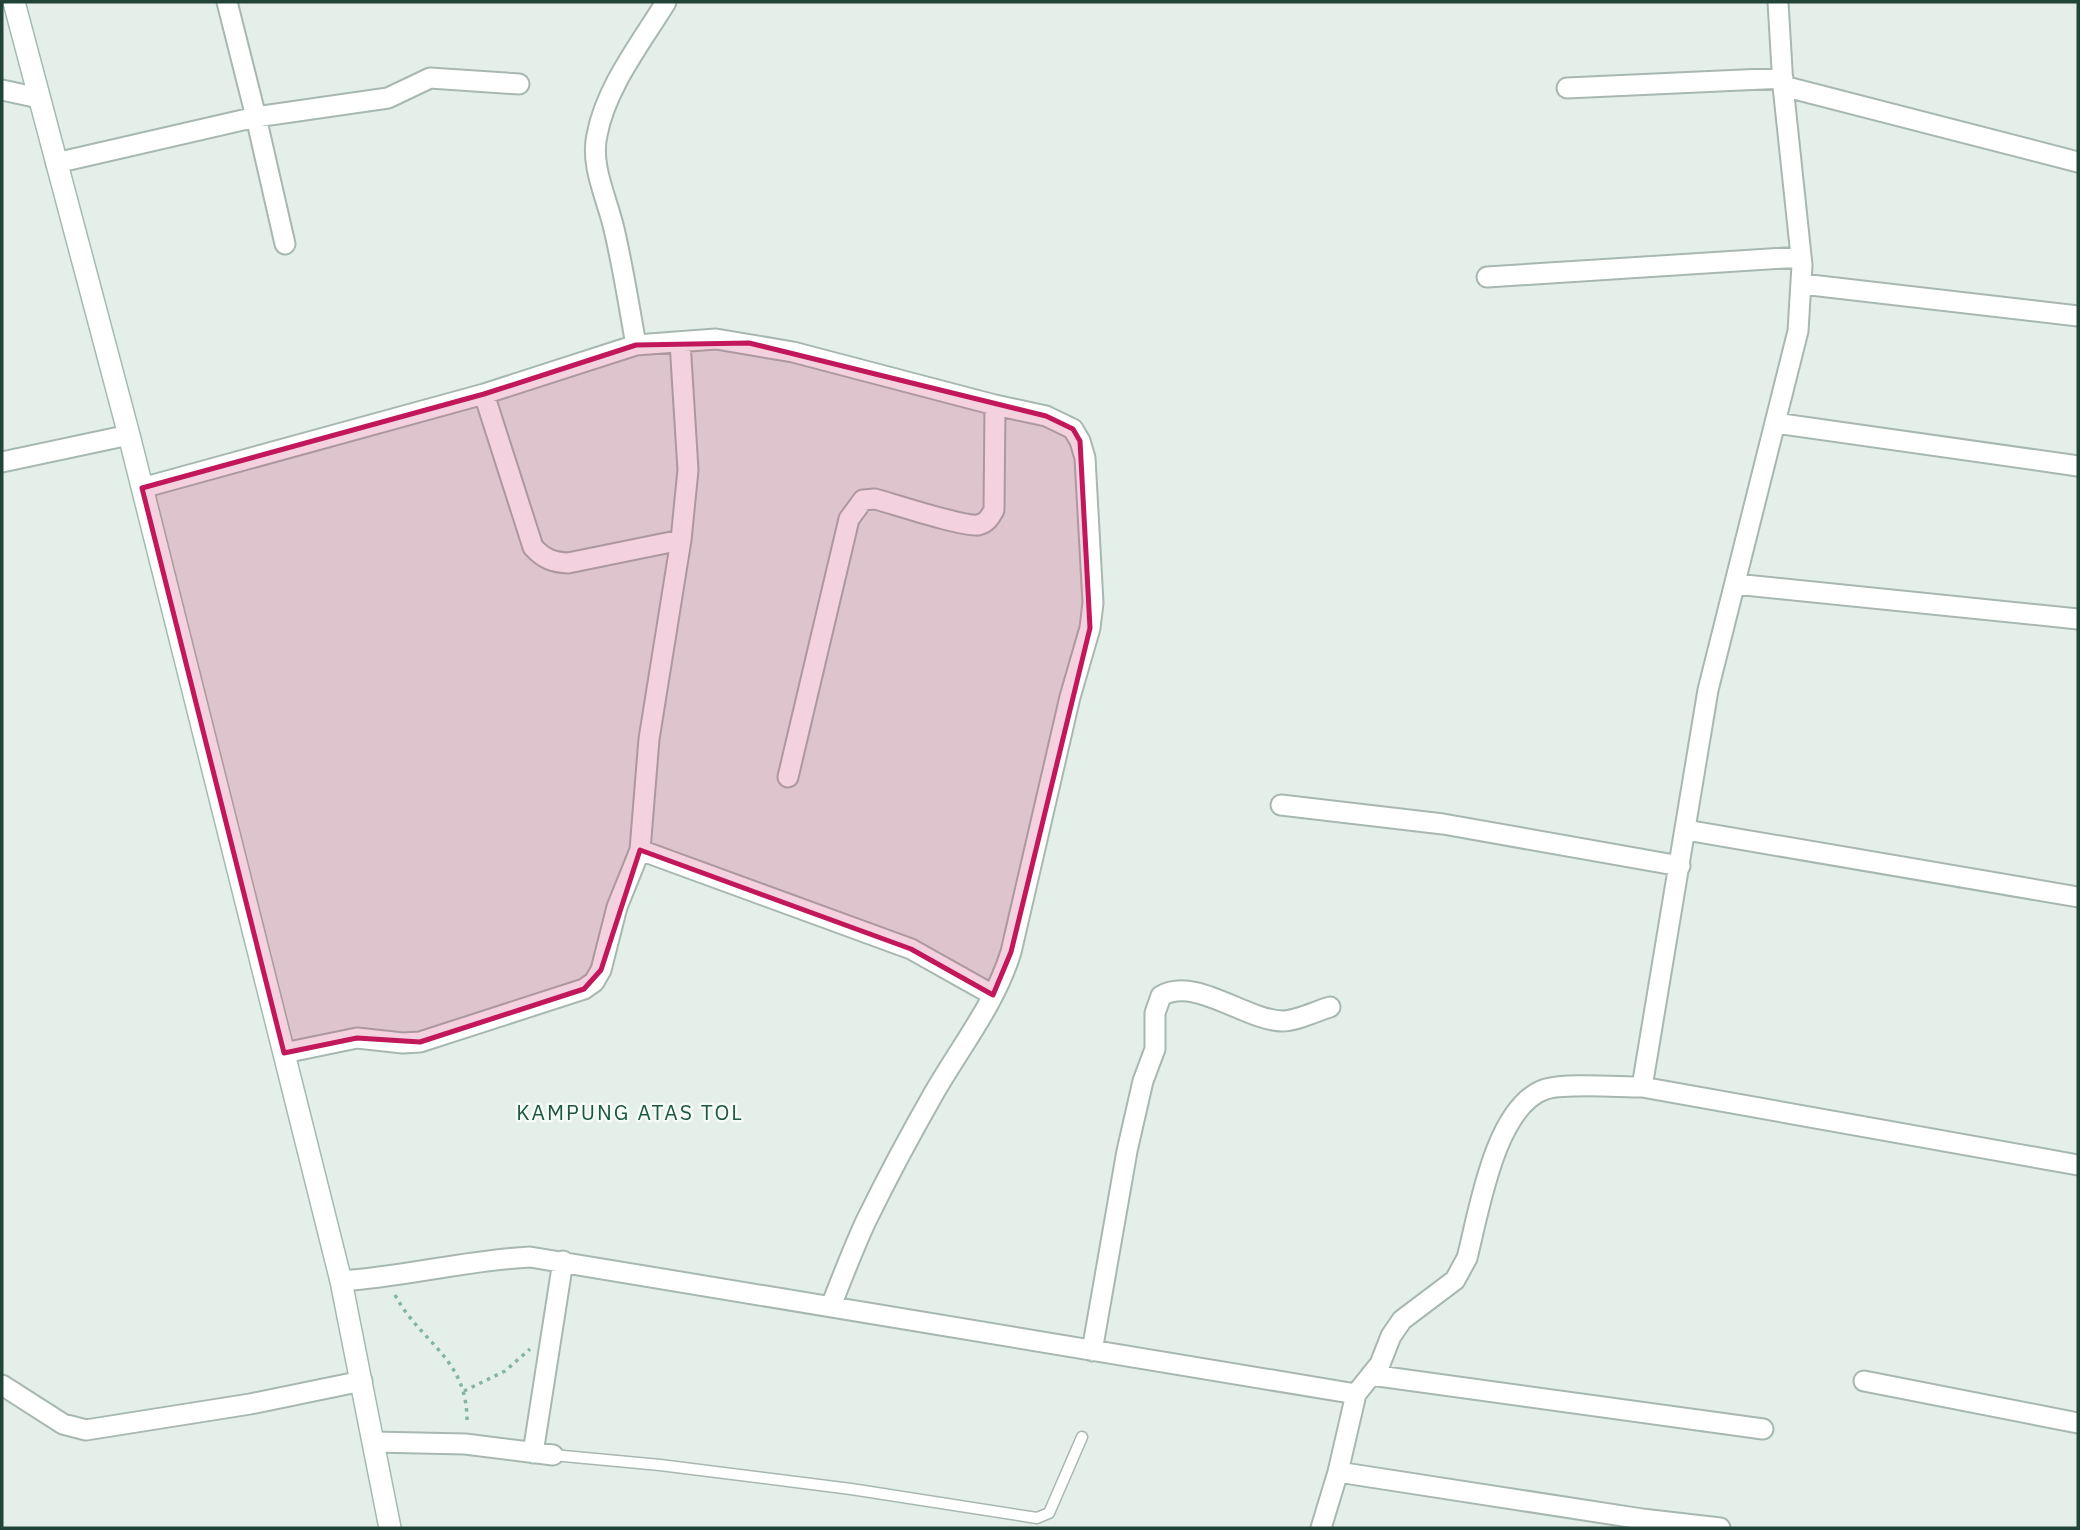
<svg xmlns="http://www.w3.org/2000/svg" width="2080" height="1530" viewBox="0 0 2080 1530" font-family="'IBM Plex Sans',sans-serif">
<style>
.lines{fill:none;stroke-linecap:round;stroke-linejoin:round}
.service-casing{stroke:#a7b8b0;stroke-width:13}
.minor-casing{stroke:#a7b8b0;stroke-width:23}
.secondary-casing{stroke:#a2bbb0;stroke-width:24}
.path{stroke:#83b5a1;stroke-width:3.5;stroke-dasharray:3.5 5;stroke-linecap:butt}
.service{stroke:#fff;stroke-width:10}
.minor{stroke:#fff;stroke-width:19}
.secondary{stroke:#fff;stroke-width:21}
.marked{fill:#c2185b;fill-opacity:0.2;stroke:#c2185b;stroke-width:5;stroke-linejoin:round}
.labels{text-anchor:middle;dominant-baseline:central;stroke-width:5;stroke-linejoin:round;paint-order:stroke}
.neighbourhood-label{font-size:21px;letter-spacing:2px;fill:#1c5743;stroke:#f6fbf8}
</style>
<rect width="100%" height="100%" fill="#e5efe9"/>
<g class="lines">
<g class="service-casing">
<path id="service" d="M553,1455L660,1465L851,1489L1037,1518L1049,1513L1082,1437"/>
</g>
<g class="minor-casing">
<path id="minor" d="M227,2L256,117L285,244
M1783,86L2078,162
M1567,88L1783,78
M2,90L39,98
M56,163L256,117L388,98L430,78L519,84
M1487,277L1801,257
M1802,284L2078,316
M636,345L716,339L793,352L995,405L1046,416L1073,429L1080,441L1085,458L1093,603L1090,628L1070,697L1011,952C995,1004 961,1046 934,1093C910,1135 887,1178 866,1221C853,1249 842,1278 831,1306
M484,394L533,547C544,559 552,562 568,563L681,540
M1776,423L2078,466
M2,462L129,435
M142,488L484,394L636,345C629,306 623,267 614,229C607,198 590,166 597,135C606,87 641,43 666,2
M1735,584L2078,619
M788,777L849,519L863,500L875,499C894,504 963,527 978,525C987,523 990,517 994,510L995,405
M1281,805L1443,824L1680,866
M1686,830L2078,897
M640,850L911,949L993,995
M284,1053L357,1038L403,1043L420,1042L584,989L594,982L601,970L617,907L640,850L649,739L681,540L688,470L680,342
M1642,1087L2078,1165
M341,1281C405,1277 466,1260 530,1257L1356,1394
M1092,1351L1127,1151L1143,1081L1155,1049V1013L1161,996C1195,976 1245,1020 1282,1021C1297,1021 1316,1011 1330,1007
M1371,1375L1763,1429
M1864,1381L2078,1423
M2,1385L63,1424L86,1430L250,1404L362,1381
M374,1442L465,1444L553,1455
M533,1453L563,1261
M1338,1472L1642,1519L1720,1528
M1321,1528L1338,1472L1356,1394L1380,1364L1391,1336L1402,1320L1455,1280L1467,1258C1479,1212 1495,1105 1546,1089C1567,1083 1618,1087 1642,1087L1708,690L1798,331L1802,265L1783,86L1778,2"/>
</g>
<g class="secondary-casing">
<path id="secondary" d="M14,2L129,435L341,1281L390,1528"/>
</g>
<path class="path" d="M395,1295C422,1345 469,1358 467,1425
M464,1391L505,1371L530,1349"/>
<use href="#service" class="service"/>
<use href="#minor" class="minor"/>
<use href="#secondary" class="secondary"/>
</g>
<path class="marked" d="M749,343L1046,416L1073,429L1080,441L1090,628L1011,952L993,995L911,949L640,850L601,970L584,989L420,1042L357,1038L284,1053L142,488L484,394L636,345Z"/>
<g class="labels">
<g class="neighbourhood-label">
<text x="630" y="1112">KAMPUNG ATAS TOL</text>
</g>
</g>
<rect width="2080" height="1530" fill="none" stroke="#224337" stroke-width="7"/>
</svg>
